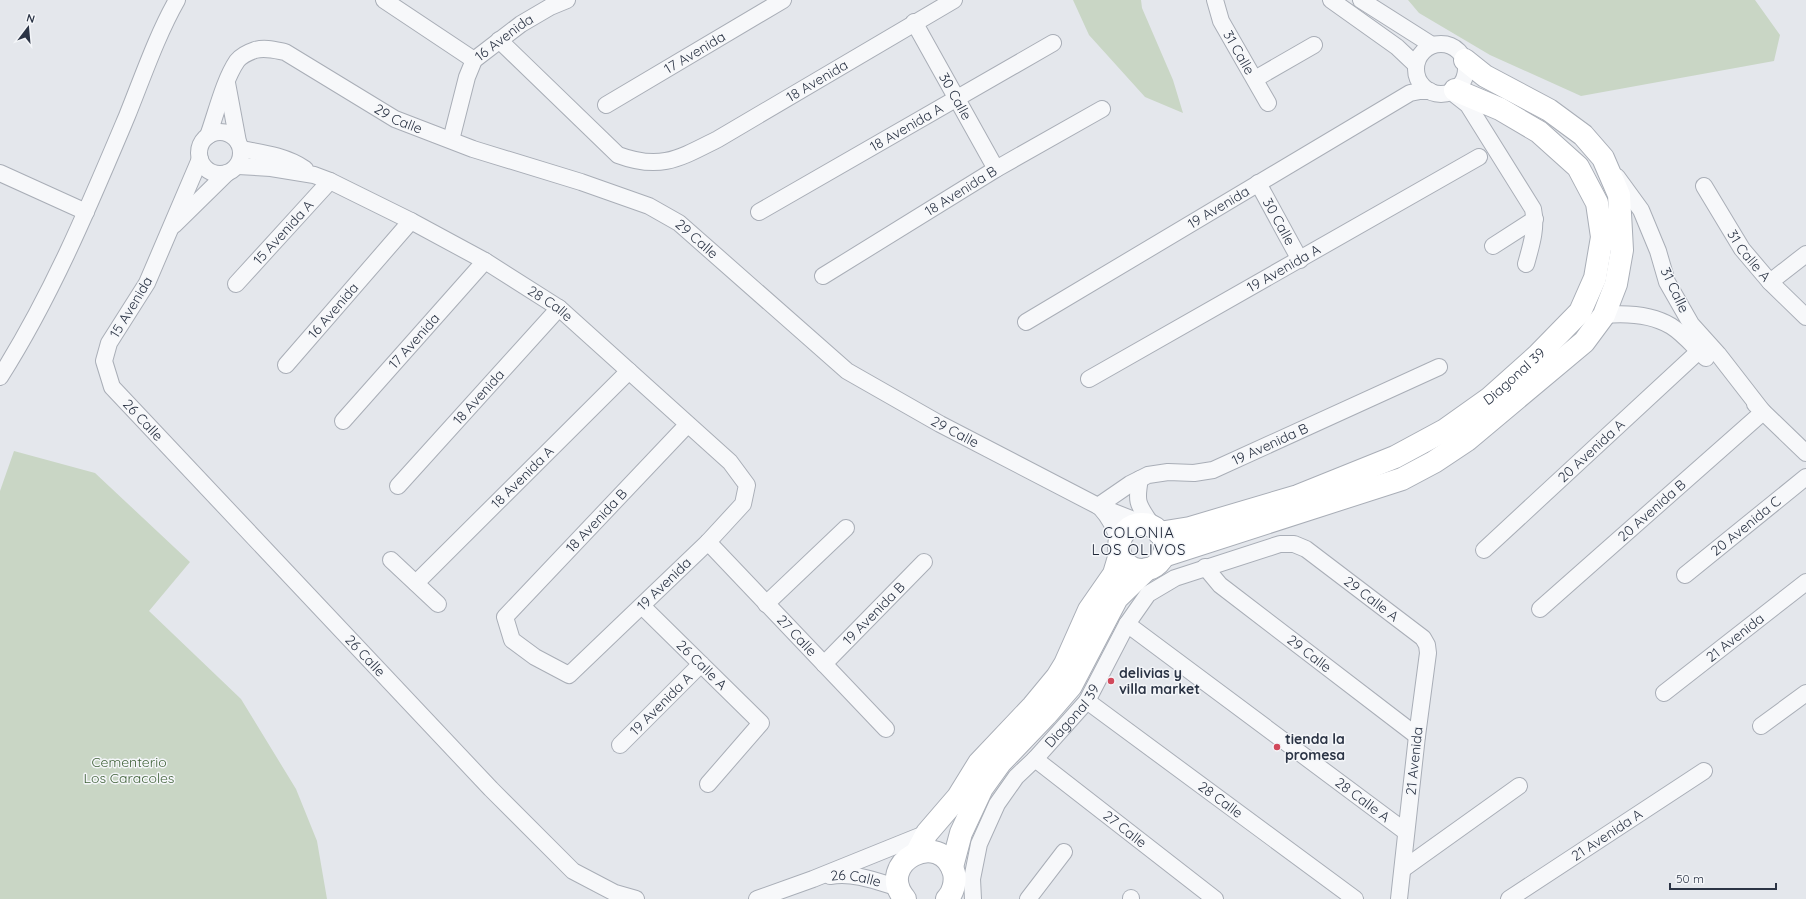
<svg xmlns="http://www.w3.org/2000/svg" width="1806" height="899" viewBox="0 0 1806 899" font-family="Quicksand,sans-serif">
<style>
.green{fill:#c9d6c5}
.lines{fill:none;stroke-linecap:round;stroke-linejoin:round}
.street-casing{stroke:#a9aeb7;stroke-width:18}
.secondary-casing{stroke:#a9aeb7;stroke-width:24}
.street{stroke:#f7f8fa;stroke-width:16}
.secondary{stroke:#fff;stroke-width:22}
.poi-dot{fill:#d1495b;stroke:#f4f6f9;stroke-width:1.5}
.labels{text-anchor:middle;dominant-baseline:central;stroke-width:3;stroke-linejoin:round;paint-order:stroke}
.street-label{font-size:14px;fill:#2b3445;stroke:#f4f6f9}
.poi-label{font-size:14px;font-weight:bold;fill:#2b3445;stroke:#f4f6f9;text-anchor:start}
.park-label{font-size:14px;fill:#3f6138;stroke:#f4f6f9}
.neighbourhood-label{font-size:15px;letter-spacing:1px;fill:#1d2536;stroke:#f4f6f9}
</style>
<rect width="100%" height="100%" fill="#e4e7ec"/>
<path class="green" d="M1073,0H1141L1142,8L1173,80L1183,113L1145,97L1089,35Z
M1408,0H1755L1780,35L1774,61L1581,96L1490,55L1419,13Z
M14,451L95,473L190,562L149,611L241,699L296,789L317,841L327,899H0V491Z"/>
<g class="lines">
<g class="street-casing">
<g id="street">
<path d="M384,0L474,60"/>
<path id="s1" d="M1215,0L1221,21L1268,103"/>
<path d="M1331,0L1397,47L1416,65"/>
<path d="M1361,0L1432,45"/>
<path id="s2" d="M914,22L996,169"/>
<path id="s3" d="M499,40L618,155C661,171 680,158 718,139L954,0"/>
<circle cx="1441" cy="69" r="25"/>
<path d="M1255,79L1314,45"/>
<path d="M227,83L238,142"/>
<path d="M1454,94L1468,105L1533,209C1537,228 1531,246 1526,264"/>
<path id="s4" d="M606,105L783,0"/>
<circle cx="220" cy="153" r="21"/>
<path id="s5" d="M208,136C216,114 224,80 237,61C241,56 249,52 255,50C265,47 275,50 285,52L395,119L473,149L581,182L649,206L679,223L847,371L940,424L1098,506L1144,524"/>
<path id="s6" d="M451,140L467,77L474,60L521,24L550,7L567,0"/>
<path d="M241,149C263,153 286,156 305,169"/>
<path id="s7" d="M200,159L147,283L109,343L104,361L112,387L491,789L573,871L615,893L636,899"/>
<path id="s8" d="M238,166L271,168L314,175L330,181L411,221L485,261L559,308L730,462L747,485L743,504L708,542L569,675L535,657L512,640L505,617L688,424"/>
<path d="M0,173L86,212"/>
<path id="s9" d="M1258,183L1300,260"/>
<path id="s10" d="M1704,186L1742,249L1770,282L1806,317"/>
<path id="s11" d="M759,212L1053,43"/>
<path d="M174,225L227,173"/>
<path d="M1493,246L1535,219"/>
<path id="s12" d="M823,276L996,169L1102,109"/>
<path d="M1770,282L1806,254"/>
<path id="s13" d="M236,284L330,181"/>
<path d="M1604,315C1627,313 1651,314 1671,326C1684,334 1695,348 1706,358"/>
<path id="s14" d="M1026,322L1410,93L1420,91H1430"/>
<path id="s15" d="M286,365L411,221"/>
<path d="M0,377C52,295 89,206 127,116C142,79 157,35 177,0"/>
<path id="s16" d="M1089,379L1479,157"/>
<path d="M1755,404L1806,453"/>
<path id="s17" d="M343,421L485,261"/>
<path d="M1140,479C1135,505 1139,505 1153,527"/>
<path id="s18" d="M398,486L559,308"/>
<path id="s19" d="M1098,506L1130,484L1148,475L1168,472L1194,473L1213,470L1439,367"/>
<path d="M1100,507C1110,518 1116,529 1119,543"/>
<path id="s20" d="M708,542L886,729"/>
<path id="s21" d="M1484,550L1699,351"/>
<path d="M391,560L438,604"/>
<path id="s22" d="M1205,567L1220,585L1417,736"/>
<path id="s23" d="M1685,575L1806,477"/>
<path id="s24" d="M416,583L629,371"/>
<path d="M766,604L846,528"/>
<path id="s25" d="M642,606L761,723L708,784"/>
<path id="s26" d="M1540,609L1763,412L1718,354L1691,324L1667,282L1658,251L1641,210L1617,177"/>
<path id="s27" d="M1127,624L1406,832"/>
<path id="s28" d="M824,664L924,562"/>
<path id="s29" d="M1664,693L1806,582"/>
<path id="s30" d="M1087,701L1355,899"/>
<path d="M1761,726L1806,693"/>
<path id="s31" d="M620,745L701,664"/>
<path id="s32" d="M1035,759L1215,899"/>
<path d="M1403,869L1519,786"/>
<path id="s33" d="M830,876C854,872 876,881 899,888"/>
<path d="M757,899L813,879L927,833"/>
<path id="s34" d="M973,899L972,879L979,844L997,804L1016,777L1035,759L1087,701L1127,624L1148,594L1175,578L1280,544H1294L1306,549L1423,638L1427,645L1428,653L1417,736L1399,899"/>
<path d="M1028,899L1064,852"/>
<path d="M1131,899V898"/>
<path id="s35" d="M1509,899L1704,771"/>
</g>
</g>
<g class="secondary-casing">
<g id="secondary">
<circle cx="1142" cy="547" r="23"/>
<path id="s36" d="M1159,533L1190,528L1298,496L1395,457L1445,430L1490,398L1538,355L1580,312L1595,278L1602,237L1597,203L1578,167L1539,132L1500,109L1455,90"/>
<path d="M1163,556L1402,479L1434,462L1467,440L1584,342L1604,315L1616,284L1622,250L1619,195L1603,158L1583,135L1549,110L1485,76L1465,60"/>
<path d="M917,852L927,833L958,797L979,763L1033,706L1057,677L1065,664L1089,610L1114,574L1120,554"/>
<path d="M952,867L961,833L982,788L1000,763L1046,715L1071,686L1117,598L1147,569"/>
<path d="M905,899C874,863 941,827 954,873C956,882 953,893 947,899"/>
</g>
</g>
<use href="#street" class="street"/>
<use href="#secondary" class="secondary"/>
</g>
<g class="poi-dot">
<circle cx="1111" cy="681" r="4"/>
<circle cx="1277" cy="747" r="4"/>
</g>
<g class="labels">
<g class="street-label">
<text stroke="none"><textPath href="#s6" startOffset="121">16 Avenida</textPath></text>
<text stroke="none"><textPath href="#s4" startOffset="103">17 Avenida</textPath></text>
<text stroke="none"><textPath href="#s1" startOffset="58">31 Calle</textPath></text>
<text stroke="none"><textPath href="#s3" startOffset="386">18 Avenida</textPath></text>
<text stroke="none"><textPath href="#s2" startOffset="85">30 Calle</textPath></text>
<text stroke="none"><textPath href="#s5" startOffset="264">29 Calle</textPath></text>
<text stroke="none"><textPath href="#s11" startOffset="170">18 Avenida A</textPath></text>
<text stroke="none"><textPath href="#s12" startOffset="162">18 Avenida B</textPath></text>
<text stroke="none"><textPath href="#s14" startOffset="224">19 Avenida</textPath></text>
<text stroke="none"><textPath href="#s9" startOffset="44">30 Calle</textPath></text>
<text stroke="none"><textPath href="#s13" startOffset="70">15 Avenida A</textPath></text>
<text stroke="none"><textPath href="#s5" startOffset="588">29 Calle</textPath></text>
<text stroke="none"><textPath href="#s10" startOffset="83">31 Calle A</textPath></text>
<text stroke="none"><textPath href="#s16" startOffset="224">19 Avenida A</textPath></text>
<text transform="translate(1675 290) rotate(65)">31 Calle</text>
<text stroke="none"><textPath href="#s8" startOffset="346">28 Calle</textPath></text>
<text transform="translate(131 307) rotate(-59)">15 Avenida</text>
<text stroke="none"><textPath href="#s15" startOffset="72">16 Avenida</textPath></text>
<text stroke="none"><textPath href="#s17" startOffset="107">17 Avenida</textPath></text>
<text stroke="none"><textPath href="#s36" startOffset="393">Diagonal 39</textPath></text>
<text stroke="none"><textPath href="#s18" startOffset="120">18 Avenida</textPath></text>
<text stroke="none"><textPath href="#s7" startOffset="297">26 Calle</textPath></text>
<text stroke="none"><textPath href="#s5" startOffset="912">29 Calle</textPath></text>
<text stroke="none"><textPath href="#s19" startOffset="187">19 Avenida B</textPath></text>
<text stroke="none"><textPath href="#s21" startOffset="146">20 Avenida A</textPath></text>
<text stroke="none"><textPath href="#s24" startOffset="150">18 Avenida A</textPath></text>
<text stroke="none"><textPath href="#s26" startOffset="149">20 Avenida B</textPath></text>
<text stroke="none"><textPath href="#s8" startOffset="1102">18 Avenida B</textPath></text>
<text stroke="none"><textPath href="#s23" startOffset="78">20 Avenida C</textPath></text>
<text transform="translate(664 584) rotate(-44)">19 Avenida</text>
<text stroke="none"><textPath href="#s34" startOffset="611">29 Calle A</textPath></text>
<text stroke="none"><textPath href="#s28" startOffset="71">19 Avenida B</textPath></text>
<text stroke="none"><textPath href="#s20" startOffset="129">27 Calle</textPath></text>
<text stroke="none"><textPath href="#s29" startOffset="90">21 Avenida</textPath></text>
<text stroke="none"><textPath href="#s22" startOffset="136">29 Calle</textPath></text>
<text stroke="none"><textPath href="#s7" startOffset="621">26 Calle</textPath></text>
<text stroke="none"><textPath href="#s25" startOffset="84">26 Calle A</textPath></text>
<text stroke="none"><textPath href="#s31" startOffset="58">19 Avenida A</textPath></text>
<text stroke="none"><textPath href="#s34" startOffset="216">Diagonal 39</textPath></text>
<text transform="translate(1414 761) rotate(-84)">21 Avenida</text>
<text stroke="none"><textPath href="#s27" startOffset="294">28 Calle A</textPath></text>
<text stroke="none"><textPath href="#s30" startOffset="166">28 Calle</textPath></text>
<text stroke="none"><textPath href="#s32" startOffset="114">27 Calle</textPath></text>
<text stroke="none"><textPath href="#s35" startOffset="117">21 Avenida A</textPath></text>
<text stroke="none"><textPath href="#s33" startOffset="26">26 Calle</textPath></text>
</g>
<g class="poi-label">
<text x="1119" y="673">delivias y<tspan x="1119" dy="16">villa market</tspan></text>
<text x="1285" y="739">tienda la<tspan x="1285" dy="16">promesa</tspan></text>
</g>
<g class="park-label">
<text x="129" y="762">Cementerio<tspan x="129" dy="16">Los Caracoles</tspan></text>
</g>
<g class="neighbourhood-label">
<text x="1139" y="532">COLONIA<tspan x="1139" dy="17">LOS OLIVOS</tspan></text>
</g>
</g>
<g transform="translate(28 28) rotate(16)" stroke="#f4f6f9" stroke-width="3" paint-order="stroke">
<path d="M0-3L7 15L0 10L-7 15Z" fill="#2b3445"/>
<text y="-6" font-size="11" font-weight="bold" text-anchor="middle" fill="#2b3445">N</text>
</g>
<path d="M1670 883v6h106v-6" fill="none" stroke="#2b3445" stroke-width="2"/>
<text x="1676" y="883" font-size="12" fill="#2b3445" stroke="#f4f6f9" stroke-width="3" paint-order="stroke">50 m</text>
</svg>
